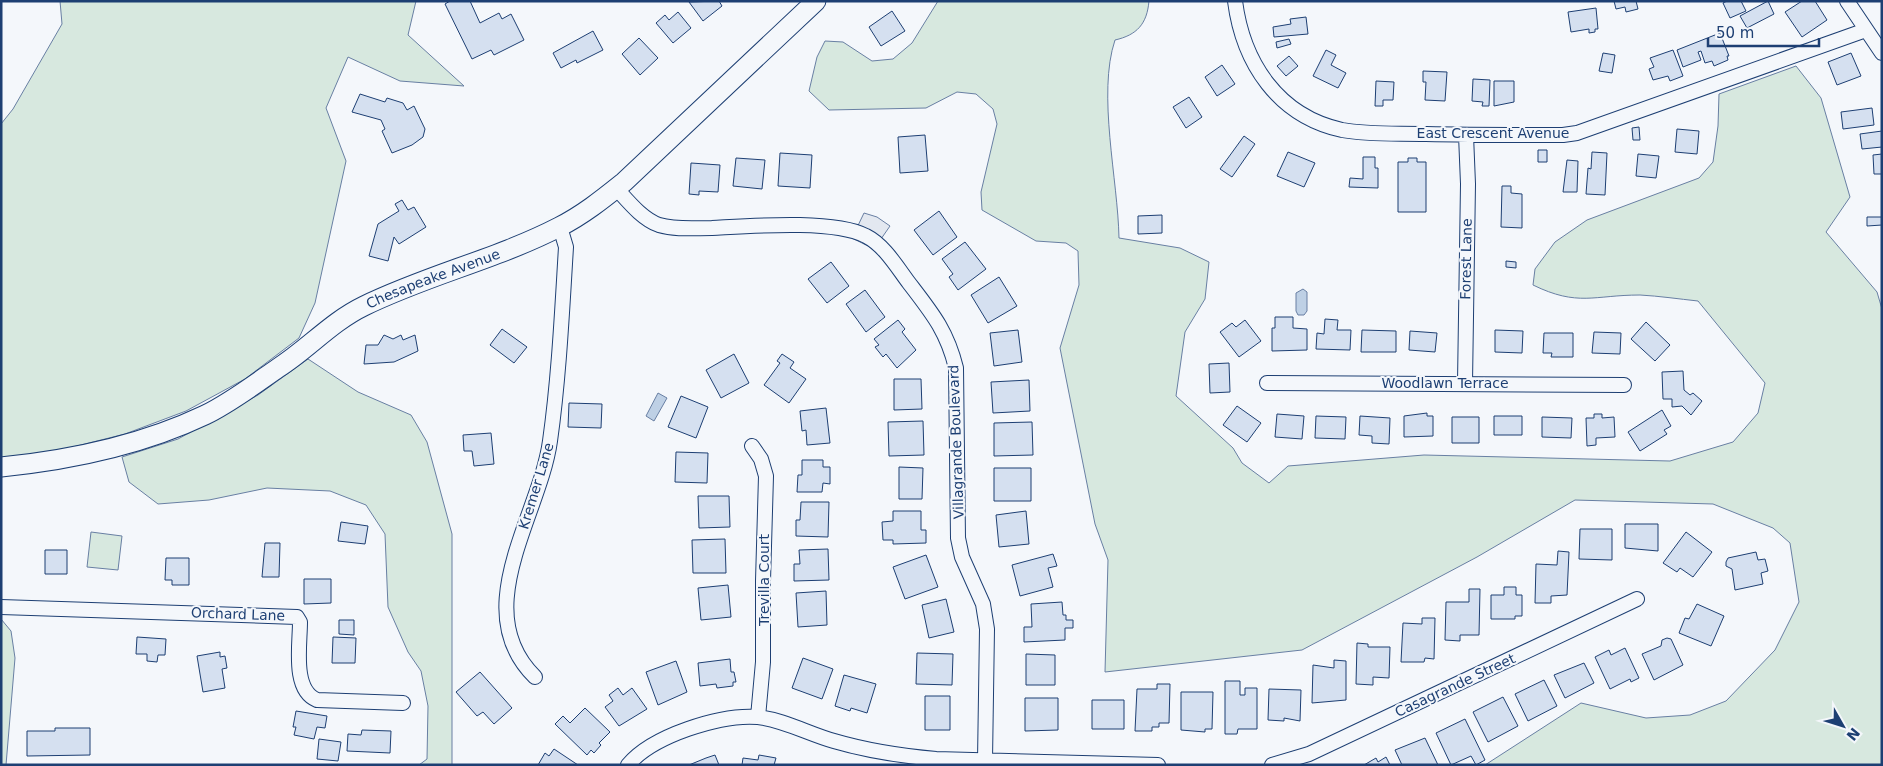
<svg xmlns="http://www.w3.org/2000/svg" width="1883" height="766" viewBox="0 0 1883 766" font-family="'DejaVu Sans',sans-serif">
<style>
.green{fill:#d7e8df;stroke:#687fa3}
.parking{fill:#e3e8f0;stroke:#687fa3}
.water{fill:#bed0e5;stroke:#687fa3}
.building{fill:#d5e0f0;stroke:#1d3f73}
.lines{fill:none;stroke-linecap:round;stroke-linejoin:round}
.street-casing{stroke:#1d3f73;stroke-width:16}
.secondary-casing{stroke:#1d3f73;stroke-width:21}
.street{stroke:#f4f7fb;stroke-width:14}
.secondary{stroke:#f4f7fb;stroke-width:19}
.labels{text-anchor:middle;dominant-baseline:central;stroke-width:4;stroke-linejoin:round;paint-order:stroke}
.street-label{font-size:14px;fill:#1d3f73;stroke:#f4f7fb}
</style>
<rect width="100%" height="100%" fill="#f4f7fb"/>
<path class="green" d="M60,1H416L408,35L464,86L400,81L348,57L326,108L346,161L315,303L299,338L245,379L186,411L125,434L49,453L1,458V124L13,109L62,24Z
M938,1H1149C1147,24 1137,35 1115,40C1097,94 1118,180 1119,238L1180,248L1209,262L1205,299L1185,332L1176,396L1233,448L1242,463L1269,483L1288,466L1424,455L1670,461L1733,442L1758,413L1765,383L1698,301C1679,299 1659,296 1640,295C1594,295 1578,307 1533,285L1535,269L1555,242L1587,220L1699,178L1713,162L1718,126L1719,94L1796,66L1821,98L1850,197L1826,232L1877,292L1882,309V765H1485L1581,703L1646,718L1690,715L1726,701L1775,650L1799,602L1790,543L1773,528L1713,504L1575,500L1477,557L1302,650L1105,672L1108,560L1095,524L1060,348L1079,285L1078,251L1066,243L1036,241L982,210L981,192L997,124L993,109L976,94L957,92L926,108L829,110L809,91L817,57L825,41L843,42L872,61L893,59L912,43Z
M308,359L358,392L411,415L427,442L452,534V765H419L427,759L428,706L421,671L408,652L388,607L385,534L366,505L330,491L267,488L209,500L158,504L129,482L122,457L178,439L258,395Z
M91,532L122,536L118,570L87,567Z
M1,619L11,631L15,658L6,765H1Z"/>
<path class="parking" d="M864,213L877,217L890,226L874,249L852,238Z"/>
<path class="water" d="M1303,289L1307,292V311L1304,315H1298L1296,311V293Z
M658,393L667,398L654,421L646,416Z"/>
<path class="building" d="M450,1H470L480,23L499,13L502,19L511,14L524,40L494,55L491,50L472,59L445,4Z
M719,1L722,6L703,21L689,2Z
M1614,1H1636L1638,9L1626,12L1625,7L1616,9Z
M1727,1H1741L1746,11L1730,18L1723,3Z
M1768,1L1774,14L1747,28L1740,16Z
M1802,1H1815L1827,20L1802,37L1785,12Z
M1596,8L1598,29H1595V32L1589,33V29L1571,32L1568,12Z
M892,11L905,31L881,46L869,27Z
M678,12L691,28L673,43L656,23L665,15L669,20Z
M1306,17L1308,34L1274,37L1273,27L1291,24L1290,19Z
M593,31L603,50L577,63L576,60L561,68L553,53Z
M1720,33L1729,56H1727L1728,60L1714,66L1712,61L1705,63L1701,51L1698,52L1701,60L1683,67L1677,50Z
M639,38L658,58L640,75L622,54Z
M1289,39L1291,44L1277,48L1276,42Z
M1326,50L1336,55L1331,65L1346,73L1338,88L1313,76Z
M1673,50L1683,76L1670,81L1668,76L1653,80L1649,69L1654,67L1650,58Z
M1603,53L1615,55L1612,73L1599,71Z
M1851,53L1861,76L1837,85L1828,62Z
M1289,56L1298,66L1286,76L1277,66Z
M1222,65L1235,84L1217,96L1205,77Z
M1423,71L1447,72L1445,101L1425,100L1426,82H1423Z
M1473,79L1490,80L1489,106H1482L1483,102L1472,101Z
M1376,81L1394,82L1393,100H1383V106H1375Z
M1494,81H1514V102L1494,106Z
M360,94L385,102L387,98L403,103L407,110L414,106L425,129L423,137L412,145L392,153L382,131L385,129L381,120L352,112Z
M1189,97L1202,117L1186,128L1173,107Z
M1872,108L1874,125L1843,129L1841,112Z
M1639,127L1640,140H1633L1632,128Z
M1677,129L1699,131L1697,154L1675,152Z
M1882,131V147L1862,149L1860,134Z
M925,135L928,171L900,173L898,137Z
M1244,136L1255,144L1232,177L1220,169Z
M1538,150H1547V162H1538Z
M1288,152L1315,163L1304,187L1277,176Z
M1592,152L1607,153L1605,195L1586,194L1588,168L1591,169Z
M780,153L812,155L810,188L778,186Z
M1638,154L1659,156L1656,178L1636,176Z
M1882,154V174H1874L1873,155Z
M1363,157H1375V168H1378V188L1349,187L1350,178L1363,179Z
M736,158L765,160L762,189L733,186Z
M1408,158H1417V162H1426V212H1398V162H1408Z
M1567,160L1578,161L1577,192H1563Z
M691,163L720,165L718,192L699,191V195L689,194Z
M1502,186H1511V193L1522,194V228L1501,227Z
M402,200L408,210L414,207L426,227L399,244L394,237L388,261L369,256L378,224L399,211L395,204Z
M939,211L957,237L933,255L914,230Z
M1162,215V233L1138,234V216Z
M1867,217H1882V225L1867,226Z
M965,242L986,269L958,290L949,277L953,274L942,259Z
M1506,261L1516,262V268L1506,267Z
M831,262L849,286L827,303L808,279Z
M999,277L1017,306L988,323L971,295Z
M865,290L885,317L866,332L846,304Z
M1275,317H1293V328L1307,329V350L1272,351V328H1275Z
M1325,319L1338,320L1337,330H1351L1350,350L1316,349L1317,333L1324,334Z
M898,320L905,329L902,332L916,350L897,368L886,354L883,357L875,347L879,345L874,339Z
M1245,320L1261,341L1239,357L1220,332L1232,323L1236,327Z
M1646,322L1670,345L1655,361L1631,339Z
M502,329L527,347L514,363L490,345Z
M1018,330L1022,362L994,366L990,333Z
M1362,330L1396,331V352H1361Z
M1495,330L1523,331L1522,353L1495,352Z
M1410,331L1437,333L1435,352L1409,350Z
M1594,332L1621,333L1620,354L1592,353Z
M1544,333H1573V357H1551L1552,353H1543Z
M384,335L393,339L401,335L403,340L415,335L418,351L394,362L364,364L366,345H378Z
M734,354L749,383L721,398L706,370Z
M782,354L794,362L790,368L806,379L789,403L764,385L780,363L777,361Z
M1229,363L1230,392L1210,393L1209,364Z
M1683,371L1684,390L1690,395L1693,393L1702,401L1691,415L1682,406L1672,407V399H1663L1662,372Z
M894,379H921L922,409L894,410Z
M1029,380L1030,411L993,413L991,382Z
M681,396L708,407L696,438L668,427Z
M569,403L602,404L601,428L568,427Z
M1237,406L1261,423L1247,442L1223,425Z
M826,408L830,443L807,445L806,430L802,431L800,411Z
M1662,410L1671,426L1664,430L1667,434L1640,451L1628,432Z
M1427,413V416H1433V436L1404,437V416Z
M1277,414L1304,416L1302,439L1275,437Z
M1594,414H1602V418L1614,417L1615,437L1596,438V445L1587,446L1586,418H1594Z
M1316,416L1346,417L1345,439L1315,438Z
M1360,416L1390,418L1389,444L1372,443V436L1359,435Z
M1494,416H1522V435H1494Z
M1452,417H1479V443H1452Z
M1542,417L1572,418L1571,438L1542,437Z
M923,421L924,455L889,456L888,422Z
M1032,422L1033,455L994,456V423Z
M491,433L494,464L474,466L472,451H464L463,435Z
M676,452L708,453L707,483L675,482Z
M802,460H823V467H830V484L823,483L822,492H797L798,475H802Z
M899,467L923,468L922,499H899Z
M994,468H1031V501H994Z
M698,496H729L730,527L699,528Z
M801,502H829L828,537L796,536V520H800Z
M893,511H921V530H926V543L893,544V540H883L882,522L893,521Z
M1026,511L1029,544L999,547L996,515Z
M341,522L368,526L365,544L338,541Z
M1625,524H1658V551L1625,548Z
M1580,529H1612V560L1579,559Z
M1686,532L1712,552L1693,577L1680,568L1677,572L1663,563Z
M725,539L726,573H693L692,540Z
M265,543H280L279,577H262Z
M828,549L829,580L794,581V564H800L799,550Z
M45,550H67V574H45Z
M1558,551L1569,552L1567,595L1551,596V603H1535L1536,564L1557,565Z
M1756,552L1758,560L1765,559L1768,571L1761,573L1763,584L1735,590L1732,569L1726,566V562L1728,558Z
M1053,554L1057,566L1048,568L1053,587L1020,596L1012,565Z
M926,555L938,587L905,599L893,567Z
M166,558H189V585H172V580H165Z
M304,579H331V603L304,604Z
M728,585L731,617L701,620L698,588Z
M1504,587H1516V595H1522V616H1515V619H1491V595H1504Z
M1469,589H1480L1479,635H1460V641L1445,640L1446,602H1469Z
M826,591L827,625L798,627L796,593Z
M946,599L954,632L929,638L922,605Z
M1062,602L1063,615H1066V620H1073V628H1065V640L1024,642V627H1032L1031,604Z
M1697,604L1724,616L1711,646L1679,633L1685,618L1689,619Z
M1422,618H1435L1434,659L1425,658L1424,662H1401L1403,623L1422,624Z
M339,620H354V635L339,634Z
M137,637L166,639L165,655H158L157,662L147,661V654H136Z
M333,637L356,638L355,663H332Z
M1667,638L1671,639L1683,665L1654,680L1642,654L1661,646L1662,640Z
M1357,643L1368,644V647H1390L1389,678L1373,677V685L1356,684Z
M1625,648L1639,678L1631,682L1630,679L1610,689L1595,657L1609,650L1611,655Z
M220,652V657L225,656L227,668L222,669L225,688L203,692L197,656Z
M917,653L953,654L952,685L916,684Z
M1026,654L1055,655V685H1026Z
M803,658L833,669L822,699L792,688Z
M730,659L731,672H734L736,682H733V686L717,688L716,684L700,686L698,663Z
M1334,660L1346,661V700L1312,703L1313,665L1334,668Z
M676,661L687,692L658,705L646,672Z
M1584,663L1594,683L1565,698L1554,675Z
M480,672L512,708L494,724L483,712L477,716L456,692Z
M844,675L876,684L867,713L851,708L850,711L835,706Z
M1544,680L1557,706L1528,721L1515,694Z
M1225,681H1240V695H1245V688H1257V729H1238L1237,734H1225Z
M1157,684H1170L1169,723H1159V727H1152V731H1135L1137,689H1157Z
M618,688L623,695L632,688L647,709L619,726L605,707L613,701L609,695Z
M1269,689L1301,690L1300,721L1284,718V721L1268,720Z
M1181,692H1213L1212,729H1205V732L1181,730Z
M925,696H950V730H925Z
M1503,697L1518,726L1488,742L1473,712Z
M1025,698H1058V730L1025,731Z
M1092,700H1124V729H1092Z
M585,708L610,732L599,743L601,745L594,753L591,750L587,755L555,724L563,716L570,723Z
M296,711L327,716L325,728L317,727L314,739L294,735L296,727H293Z
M1465,719L1485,760L1476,765L1471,756L1451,765L1436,733Z
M55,728H90V755L27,756V731H55Z
M362,730L391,731L390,753L347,751L348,734L361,735Z
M1425,738L1438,765H1402L1395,750Z
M319,739L341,742L338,761L317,759Z
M554,749L578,765H538L545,753L549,756Z
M715,755L719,765H689L706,758Z
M759,755L776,758L774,765H742L743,758L758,760Z
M1386,757L1390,765H1364L1376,758L1378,762Z"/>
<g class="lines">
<g class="street-casing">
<path id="street" d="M1235,1C1243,63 1278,116 1342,130C1369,135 1399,133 1426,134C1472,135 1517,135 1563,135L1577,133L1866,30
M1847,1L1882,53
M616,188C628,201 642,219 659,225C676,230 694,228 712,228C750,226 834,219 866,236C884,245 897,267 909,283C932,313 947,331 956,368L958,538L962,557L983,604L987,629L985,760
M1267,383L1624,385
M1465,383L1468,184L1466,135
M752,446L761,459L766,476L763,581V662L758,717
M1,607L297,617L300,622C300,645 292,690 317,700L403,703
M535,677C467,610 540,515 550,441C559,377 562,312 566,247L560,227
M628,765C652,736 720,714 758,717C784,720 809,734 834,741C868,751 902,756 936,759L1158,765
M1272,765L1309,754L1637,599"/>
</g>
<g class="secondary-casing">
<g id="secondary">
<path id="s1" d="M1,467C71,460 142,445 205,415C230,403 255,384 278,368C308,349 331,322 364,306C427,275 497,259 559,227C583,215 604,198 624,182L816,1"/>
</g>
</g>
<use href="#street" class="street"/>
<use href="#secondary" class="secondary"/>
</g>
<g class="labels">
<g class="street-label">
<text x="1493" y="133">East Crescent Avenue</text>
<text transform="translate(1466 259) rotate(-89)">Forest Lane</text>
<text stroke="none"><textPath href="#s1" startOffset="479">Chesapeake Avenue</textPath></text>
<text x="1445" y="383">Woodlawn Terrace</text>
<text transform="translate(956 442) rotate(-92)">Villagrande Boulevard</text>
<text transform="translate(536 486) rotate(-73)">Kremer Lane</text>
<text transform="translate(764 580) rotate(-90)">Trevilla Court</text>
<text transform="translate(238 614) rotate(2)">Orchard Lane</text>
<text transform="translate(1455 685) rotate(-25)">Casagrande Street</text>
</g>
</g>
<rect width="1883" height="766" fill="none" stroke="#1d3f73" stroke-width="5"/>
<g transform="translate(1843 726) rotate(129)" stroke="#f4f7fb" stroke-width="4" paint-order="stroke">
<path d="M0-4L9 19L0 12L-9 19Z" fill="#1d3f73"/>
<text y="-8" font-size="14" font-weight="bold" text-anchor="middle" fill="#1d3f73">N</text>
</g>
<path d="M1708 38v8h111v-8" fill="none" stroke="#1d3f73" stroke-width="2.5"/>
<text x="1716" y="38" font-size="15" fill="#1d3f73" stroke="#f4f7fb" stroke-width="4" paint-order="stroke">50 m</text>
</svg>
